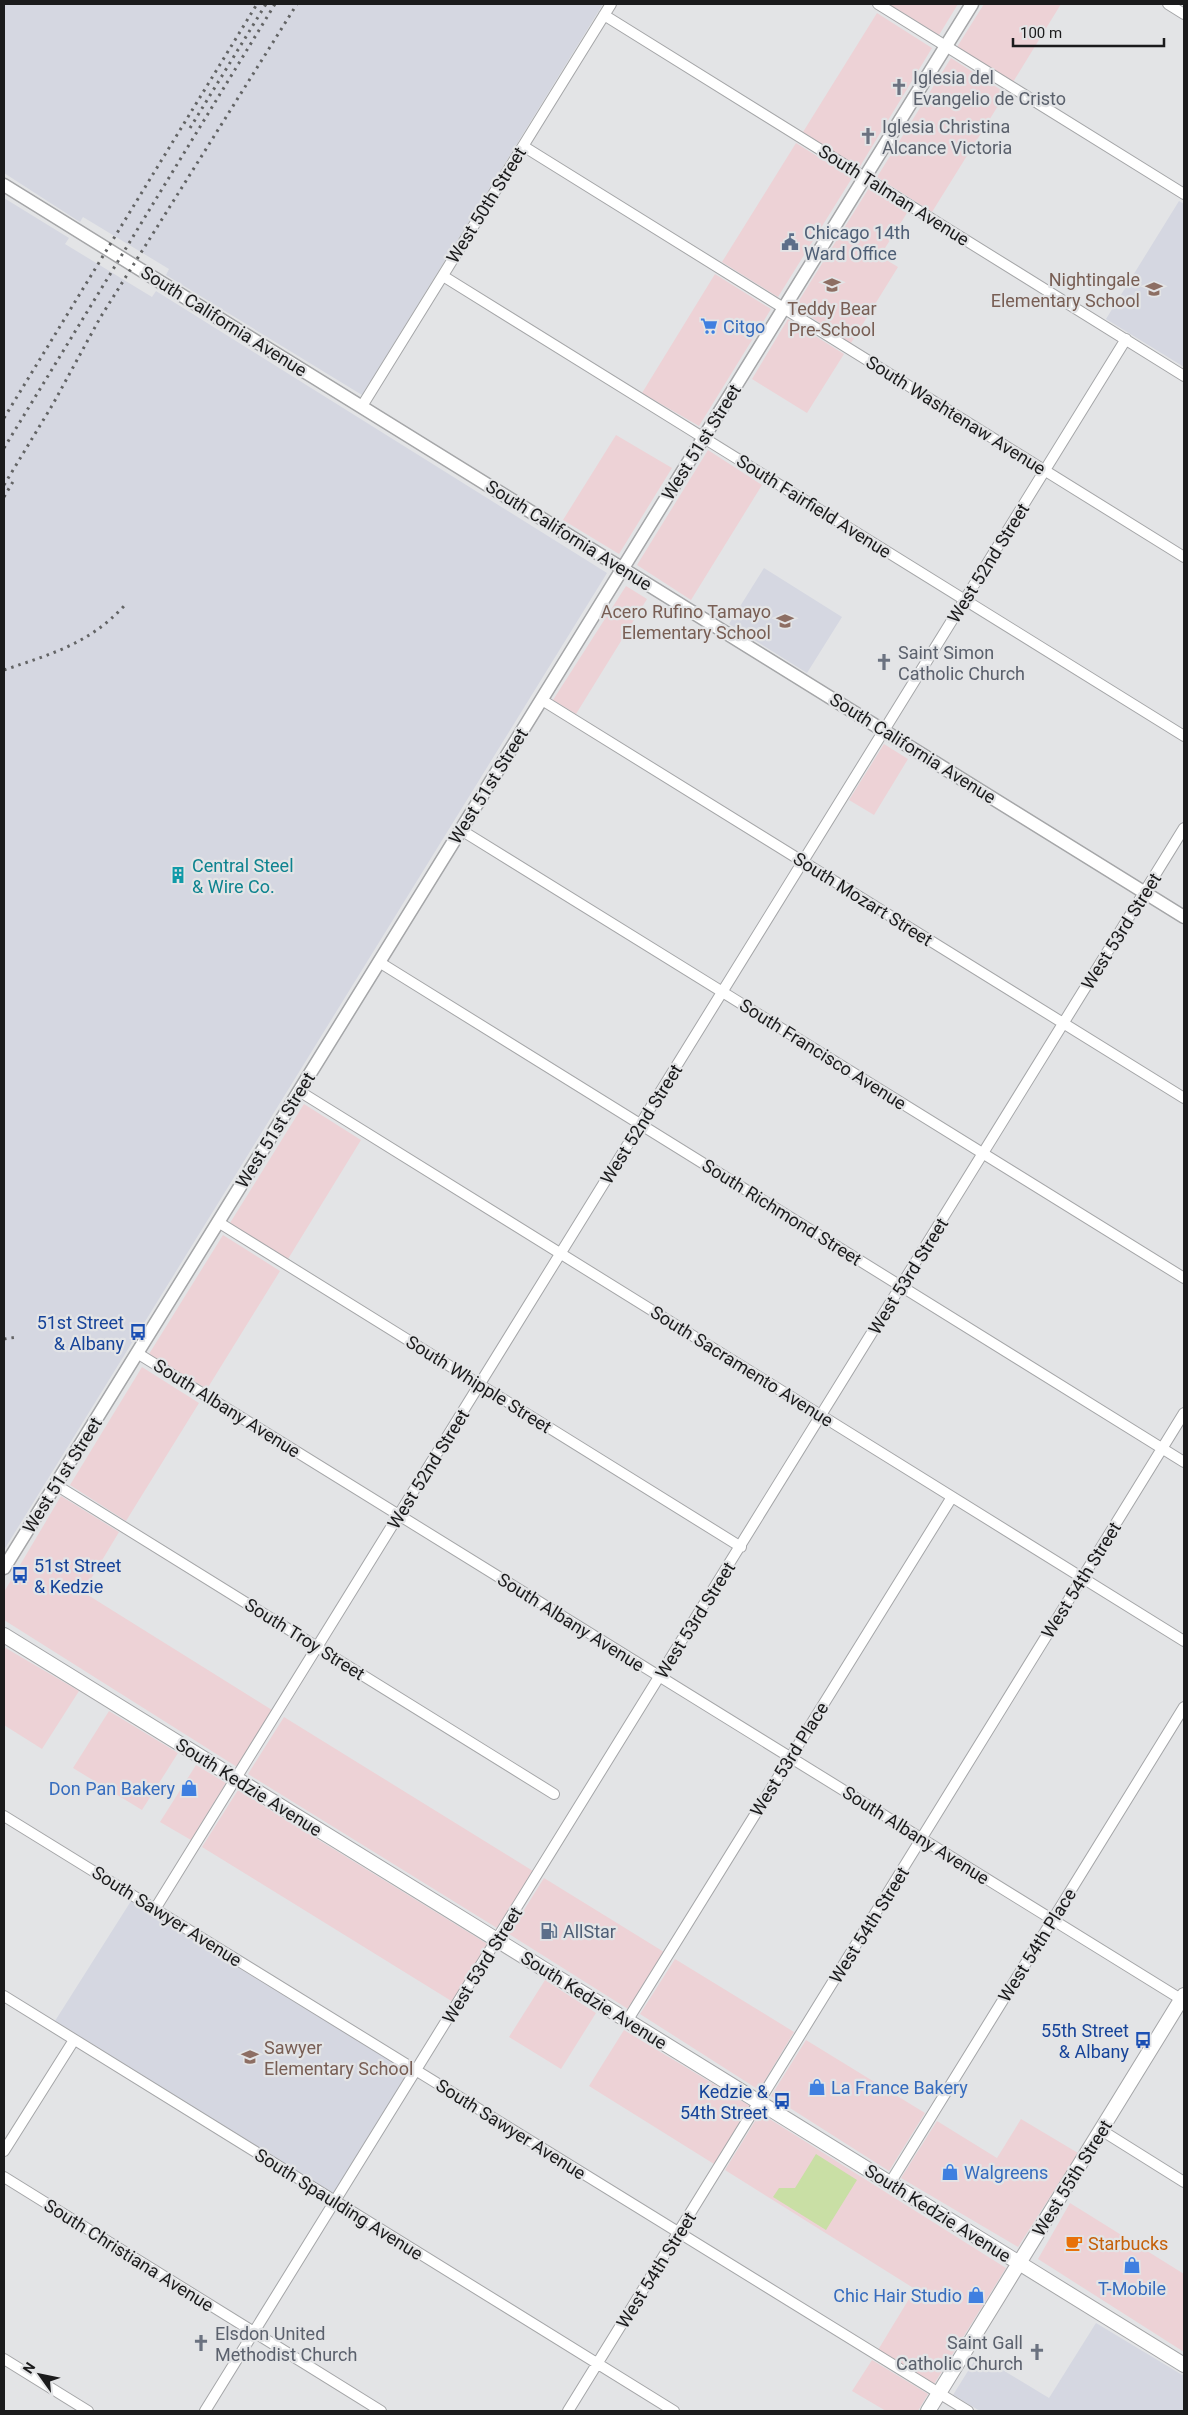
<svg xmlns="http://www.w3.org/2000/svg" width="1188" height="2415" viewBox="0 0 1188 2415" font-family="Roboto,sans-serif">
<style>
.commercial{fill:#edd2d6}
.built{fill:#d5d7e1}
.green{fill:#c9dfa5}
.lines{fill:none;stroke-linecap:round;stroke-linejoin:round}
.minor-casing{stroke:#a5a6a8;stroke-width:12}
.tertiary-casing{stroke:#a5a6a8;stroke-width:15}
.secondary-casing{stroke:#a5a6a8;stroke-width:16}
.minor{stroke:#fff;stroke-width:10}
.tertiary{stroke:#fff;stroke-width:12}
.secondary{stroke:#fff;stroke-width:14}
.rail{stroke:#636465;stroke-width:3;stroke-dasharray:2.5 5;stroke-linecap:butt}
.labels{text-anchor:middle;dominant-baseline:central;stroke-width:4.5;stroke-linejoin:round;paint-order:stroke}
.worship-label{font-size:18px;fill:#5b616d;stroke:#e3e4e6;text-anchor:start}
.street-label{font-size:18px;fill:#1b1b1c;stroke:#e3e4e6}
.service-label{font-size:18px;fill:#4e5e75;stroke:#e3e4e6;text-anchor:start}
.education-label{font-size:18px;fill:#785e54;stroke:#e3e4e6;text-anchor:end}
.shop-label{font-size:18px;fill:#366cbe;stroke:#e3e4e6;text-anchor:start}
.culture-label{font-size:18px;fill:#0d838f;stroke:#e3e4e6;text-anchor:start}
.transit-label{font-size:18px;fill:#164399;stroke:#e3e4e6;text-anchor:end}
.food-label{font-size:18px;fill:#c56008;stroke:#e3e4e6;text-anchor:start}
</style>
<rect width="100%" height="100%" fill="#e3e4e6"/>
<path class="commercial" d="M889,4H958L939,35Z
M984,4H1061L1013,82L957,47Z
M877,13L932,48L859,168L803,132Z
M951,58L1006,93L932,212L877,177Z
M796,143L852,178L778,297L722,262Z
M869,188L907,213L880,256L898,267L851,343L795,307Z
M715,274L771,309L699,426L642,393Z
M788,319L844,354L807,413L752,379Z
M616,435L672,468L619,554L563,520Z
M708,450L762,485L691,600L637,565Z
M626,586L647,599L576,714L553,700Z
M884,744L908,759L874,815L849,800Z
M304,1104L361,1140L288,1259L230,1223Z
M223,1235L280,1271L207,1389L149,1354Z
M142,1367L199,1403L126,1521L70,1485Z
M61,1496L119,1532L83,1592L272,1710L237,1767L4,1620V1592Z
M4,1647L79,1691L42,1749L4,1725Z
M109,1711L178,1753L142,1810L73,1768Z
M284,1717L533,1871L497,1928L248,1774Z
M196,1765L226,1783L191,1840L160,1822Z
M238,1790L489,1945L453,2002L202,1847Z
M544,1878L664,1952L628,2009L509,1934Z
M675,1959L794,2032L759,2090L640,2014Z
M545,1980L596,2013L561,2069L509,2037Z
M624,2030L750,2106L714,2164L589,2086Z
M806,2040L925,2113L889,2171L771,2096Z
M760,2113L1006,2268L934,2384L878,2350L915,2289L725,2170Z
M1021,2119L1078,2153L1018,2247L901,2178L937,2121L997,2158Z
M1070,2203L1184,2274V2352L1038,2259Z
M872,2360L928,2394L918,2411H886L852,2391Z"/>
<path class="built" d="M4,4H603L362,395L166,275L169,269L83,217L80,222L4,173Z
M4,198L69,238L65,244L152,297L156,291L607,573L4,1550Z
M1179,201L1184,204V367L1106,319Z
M764,568L842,617L807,673L729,624Z
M131,1901L411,2073L334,2194L55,2021Z
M1096,2323L1184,2376V2411H980L953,2395L978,2355L1049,2398Z"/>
<path class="green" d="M816,2154L857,2180L826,2230L773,2197L779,2188H795Z"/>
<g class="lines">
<g class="minor-casing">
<path id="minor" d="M878,4L1184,194
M1168,4L1184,14
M604,15L1184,376
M523,146L1184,557
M443,276L1184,736
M362,406L611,4
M542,700L1184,1098
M461,830L1184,1278
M379,962L1184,1462
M299,1091L1184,1641
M218,1222L741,1547
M137,1353L1184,2001
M56,1485L554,1794
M4,1816L968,2411
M155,1909L1126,339
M4,1996L674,2411
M627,2021L952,1497
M1101,2130L1184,2182
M4,2151L74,2040
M4,2177L381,2411
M890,2183L1184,1707
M4,2359L88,2411
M205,2411L1184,828
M568,2411L1184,1413"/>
</g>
<g class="tertiary-casing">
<path id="tertiary" d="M4,185L1184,917
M4,1568L972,4"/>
</g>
<g class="secondary-casing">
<path id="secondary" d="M4,1635L1184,2365
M928,2411L1184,1995"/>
</g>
<use href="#minor" class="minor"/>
<use href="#tertiary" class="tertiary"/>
<use href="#secondary" class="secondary"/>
<path class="rail" d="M190,128L266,4
M4,418L257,4
M4,448L275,4
M4,485L53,404L100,318L297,4
M4,497L14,480
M4,670C51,654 89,644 124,606
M4,1339L17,1337"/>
</g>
<defs>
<g id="church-bare" transform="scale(1.35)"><path d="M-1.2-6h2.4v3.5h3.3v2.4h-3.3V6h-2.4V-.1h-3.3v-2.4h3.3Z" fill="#6b7280" stroke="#e3e4e6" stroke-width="2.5" paint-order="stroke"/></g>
<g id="civic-bare" transform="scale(1.35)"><path d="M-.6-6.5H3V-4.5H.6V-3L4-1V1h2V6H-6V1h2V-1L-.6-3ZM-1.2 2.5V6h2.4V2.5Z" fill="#5c6f8a" stroke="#e3e4e6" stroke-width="2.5" paint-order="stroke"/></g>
<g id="school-bare" transform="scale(1.35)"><path d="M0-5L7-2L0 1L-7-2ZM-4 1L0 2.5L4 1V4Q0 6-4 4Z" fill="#8d6e63" stroke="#e3e4e6" stroke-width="2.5" paint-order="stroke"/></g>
<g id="supermarket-bare" transform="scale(1.35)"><path d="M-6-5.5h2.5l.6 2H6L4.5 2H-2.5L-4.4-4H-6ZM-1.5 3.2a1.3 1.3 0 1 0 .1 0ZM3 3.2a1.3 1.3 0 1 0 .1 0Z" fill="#3f7fe0" stroke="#e3e4e6" stroke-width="2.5" paint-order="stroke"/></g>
<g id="building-bare" transform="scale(1.35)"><path d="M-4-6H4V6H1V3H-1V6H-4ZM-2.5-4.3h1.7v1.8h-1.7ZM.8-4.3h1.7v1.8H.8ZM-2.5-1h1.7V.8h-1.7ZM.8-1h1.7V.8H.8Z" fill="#0f9aa8" stroke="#e3e4e6" stroke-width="2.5" paint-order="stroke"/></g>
<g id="bus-bare" transform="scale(1.35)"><path d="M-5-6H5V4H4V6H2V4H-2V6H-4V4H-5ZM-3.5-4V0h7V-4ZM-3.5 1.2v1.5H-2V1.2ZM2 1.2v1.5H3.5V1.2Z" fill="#1a4fb4" stroke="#e3e4e6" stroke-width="2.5" paint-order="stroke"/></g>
<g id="shop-bare" transform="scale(1.35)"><path d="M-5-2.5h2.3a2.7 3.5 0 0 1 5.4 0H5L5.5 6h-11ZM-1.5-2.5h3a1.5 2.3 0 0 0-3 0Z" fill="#3f7fe0" stroke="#e3e4e6" stroke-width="2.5" paint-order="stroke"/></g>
<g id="fuel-bare" transform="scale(1.35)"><path d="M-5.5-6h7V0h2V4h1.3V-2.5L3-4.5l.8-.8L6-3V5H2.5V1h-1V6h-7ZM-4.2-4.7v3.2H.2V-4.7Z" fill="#5c6f8a" stroke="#e3e4e6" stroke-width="2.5" paint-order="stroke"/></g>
<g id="cafe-bare" transform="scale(1.35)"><path d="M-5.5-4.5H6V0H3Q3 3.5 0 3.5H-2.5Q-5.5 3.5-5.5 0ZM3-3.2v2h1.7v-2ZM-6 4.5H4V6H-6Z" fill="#e8710a" stroke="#e3e4e6" stroke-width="2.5" paint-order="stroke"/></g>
</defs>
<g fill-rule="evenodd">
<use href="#church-bare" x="899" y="87"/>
<use href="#church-bare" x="868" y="136"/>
<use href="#civic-bare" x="790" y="242"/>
<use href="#school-bare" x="832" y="285"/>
<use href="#school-bare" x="1154" y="289"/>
<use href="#supermarket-bare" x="709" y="326"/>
<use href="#school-bare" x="785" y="621"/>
<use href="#church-bare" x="884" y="662"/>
<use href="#building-bare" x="178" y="875"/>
<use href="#bus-bare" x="138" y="1332"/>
<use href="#bus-bare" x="20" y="1575"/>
<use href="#shop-bare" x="189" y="1788"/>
<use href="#fuel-bare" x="549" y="1931"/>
<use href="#bus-bare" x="1143" y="2040"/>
<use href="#school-bare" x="250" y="2057"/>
<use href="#shop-bare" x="817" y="2087"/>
<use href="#bus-bare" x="782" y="2101"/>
<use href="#shop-bare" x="950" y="2172"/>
<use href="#cafe-bare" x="1074" y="2243"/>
<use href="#shop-bare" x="1132" y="2265"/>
<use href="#shop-bare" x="976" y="2295"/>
<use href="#church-bare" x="201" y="2343"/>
<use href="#church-bare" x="1037" y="2352"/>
</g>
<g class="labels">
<g class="worship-label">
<text x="913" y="77">Iglesia del<tspan x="913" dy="21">Evangelio de Cristo</tspan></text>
<text x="882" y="126">Iglesia Christina<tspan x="882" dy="21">Alcance Victoria</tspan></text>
<text x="898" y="652">Saint Simon<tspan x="898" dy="21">Catholic Church</tspan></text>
<text x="215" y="2333">Elsdon United<tspan x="215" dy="21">Methodist Church</tspan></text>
<text x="1023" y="2342" text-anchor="end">Saint Gall<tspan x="1023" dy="21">Catholic Church</tspan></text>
</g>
<g class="street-label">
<text transform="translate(894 195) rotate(32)">South Talman Avenue</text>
<text transform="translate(486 205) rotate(-58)">West 50th Street</text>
<text transform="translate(224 321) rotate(32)">South California Avenue</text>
<text transform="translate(956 415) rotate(32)">South Washtenaw Avenue</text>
<text transform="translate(701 442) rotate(-58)">West 51st Street</text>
<text transform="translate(814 506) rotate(32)">South Fairfield Avenue</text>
<text transform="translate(569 535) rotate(32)">South California Avenue</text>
<text transform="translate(988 563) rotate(-58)">West 52nd Street</text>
<text transform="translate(913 748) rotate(32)">South California Avenue</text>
<text transform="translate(488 786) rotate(-58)">West 51st Street</text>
<text transform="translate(863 899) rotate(32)">South Mozart Street</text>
<text transform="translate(1121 931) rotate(-58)">West 53rd Street</text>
<text transform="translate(823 1054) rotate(32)">South Francisco Avenue</text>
<text transform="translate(641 1124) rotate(-58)">West 52nd Street</text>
<text transform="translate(275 1130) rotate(-58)">West 51st Street</text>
<text transform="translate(782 1212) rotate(32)">South Richmond Street</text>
<text transform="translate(908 1276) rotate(-58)">West 53rd Street</text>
<text transform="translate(742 1366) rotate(32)">South Sacramento Avenue</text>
<text transform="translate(479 1384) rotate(32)">South Whipple Street</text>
<text transform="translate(227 1408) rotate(32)">South Albany Avenue</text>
<text transform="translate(428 1469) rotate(-58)">West 52nd Street</text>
<text transform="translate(62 1475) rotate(-58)">West 51st Street</text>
<text transform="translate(1081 1580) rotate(-58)">West 54th Street</text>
<text transform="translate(695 1620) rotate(-58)">West 53rd Street</text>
<text transform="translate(571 1622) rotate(32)">South Albany Avenue</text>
<text transform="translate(305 1639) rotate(32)">South Troy Street</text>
<text transform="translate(789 1759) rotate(-58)">West 53rd Place</text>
<text transform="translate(249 1787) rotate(32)">South Kedzie Avenue</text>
<text transform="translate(916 1835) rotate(32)">South Albany Avenue</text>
<text transform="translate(167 1916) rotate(32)">South Sawyer Avenue</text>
<text transform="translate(869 1925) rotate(-58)">West 54th Street</text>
<text transform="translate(1037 1945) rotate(-58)">West 54th Place</text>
<text transform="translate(482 1965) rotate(-58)">West 53rd Street</text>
<text transform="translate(594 2000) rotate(32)">South Kedzie Avenue</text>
<text transform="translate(511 2129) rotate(32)">South Sawyer Avenue</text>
<text transform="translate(1072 2178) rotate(-58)">West 55th Street</text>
<text transform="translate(339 2204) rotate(32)">South Spaulding Avenue</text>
<text transform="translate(938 2213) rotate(32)">South Kedzie Avenue</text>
<text transform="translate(129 2255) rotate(32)">South Christiana Avenue</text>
<text transform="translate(656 2270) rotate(-58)">West 54th Street</text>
</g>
<g class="service-label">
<text x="804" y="232">Chicago 14th<tspan x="804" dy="21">Ward Office</tspan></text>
<text x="563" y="1931">AllStar</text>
</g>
<g class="education-label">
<text x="1140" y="279">Nightingale<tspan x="1140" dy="21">Elementary School</tspan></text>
<text x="832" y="308" text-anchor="middle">Teddy Bear<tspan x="832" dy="21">Pre-School</tspan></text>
<text x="771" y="611">Acero Rufino Tamayo<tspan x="771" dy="21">Elementary School</tspan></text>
<text x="264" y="2047" text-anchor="start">Sawyer<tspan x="264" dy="21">Elementary School</tspan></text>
</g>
<g class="shop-label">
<text x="723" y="326">Citgo</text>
<text x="175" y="1788" text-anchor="end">Don Pan Bakery</text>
<text x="831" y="2087">La France Bakery</text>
<text x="964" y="2172">Walgreens</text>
<text x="1132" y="2288" text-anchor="middle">T-Mobile</text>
<text x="962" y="2295" text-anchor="end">Chic Hair Studio</text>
</g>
<g class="culture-label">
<text x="192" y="865">Central Steel<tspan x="192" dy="21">&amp; Wire Co.</tspan></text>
</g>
<g class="transit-label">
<text x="124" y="1322">51st Street<tspan x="124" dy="21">&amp; Albany</tspan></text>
<text x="34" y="1565" text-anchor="start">51st Street<tspan x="34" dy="21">&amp; Kedzie</tspan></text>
<text x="1129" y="2030">55th Street<tspan x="1129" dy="21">&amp; Albany</tspan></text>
<text x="768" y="2091">Kedzie &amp;<tspan x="768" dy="21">54th Street</tspan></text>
</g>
<g class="food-label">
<text x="1088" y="2243">Starbucks</text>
</g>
</g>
<rect width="1188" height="2415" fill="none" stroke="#1b1b1c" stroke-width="10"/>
<g transform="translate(40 2375) rotate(303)" stroke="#e3e4e6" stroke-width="4" paint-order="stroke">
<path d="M0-4L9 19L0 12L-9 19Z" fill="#1b1b1c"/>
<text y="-8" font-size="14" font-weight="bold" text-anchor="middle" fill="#1b1b1c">N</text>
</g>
<path d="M1013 38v8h151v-8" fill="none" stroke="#1b1b1c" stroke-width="2.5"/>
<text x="1020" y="38" font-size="15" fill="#1b1b1c" stroke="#e3e4e6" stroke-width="4" paint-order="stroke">100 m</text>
</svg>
